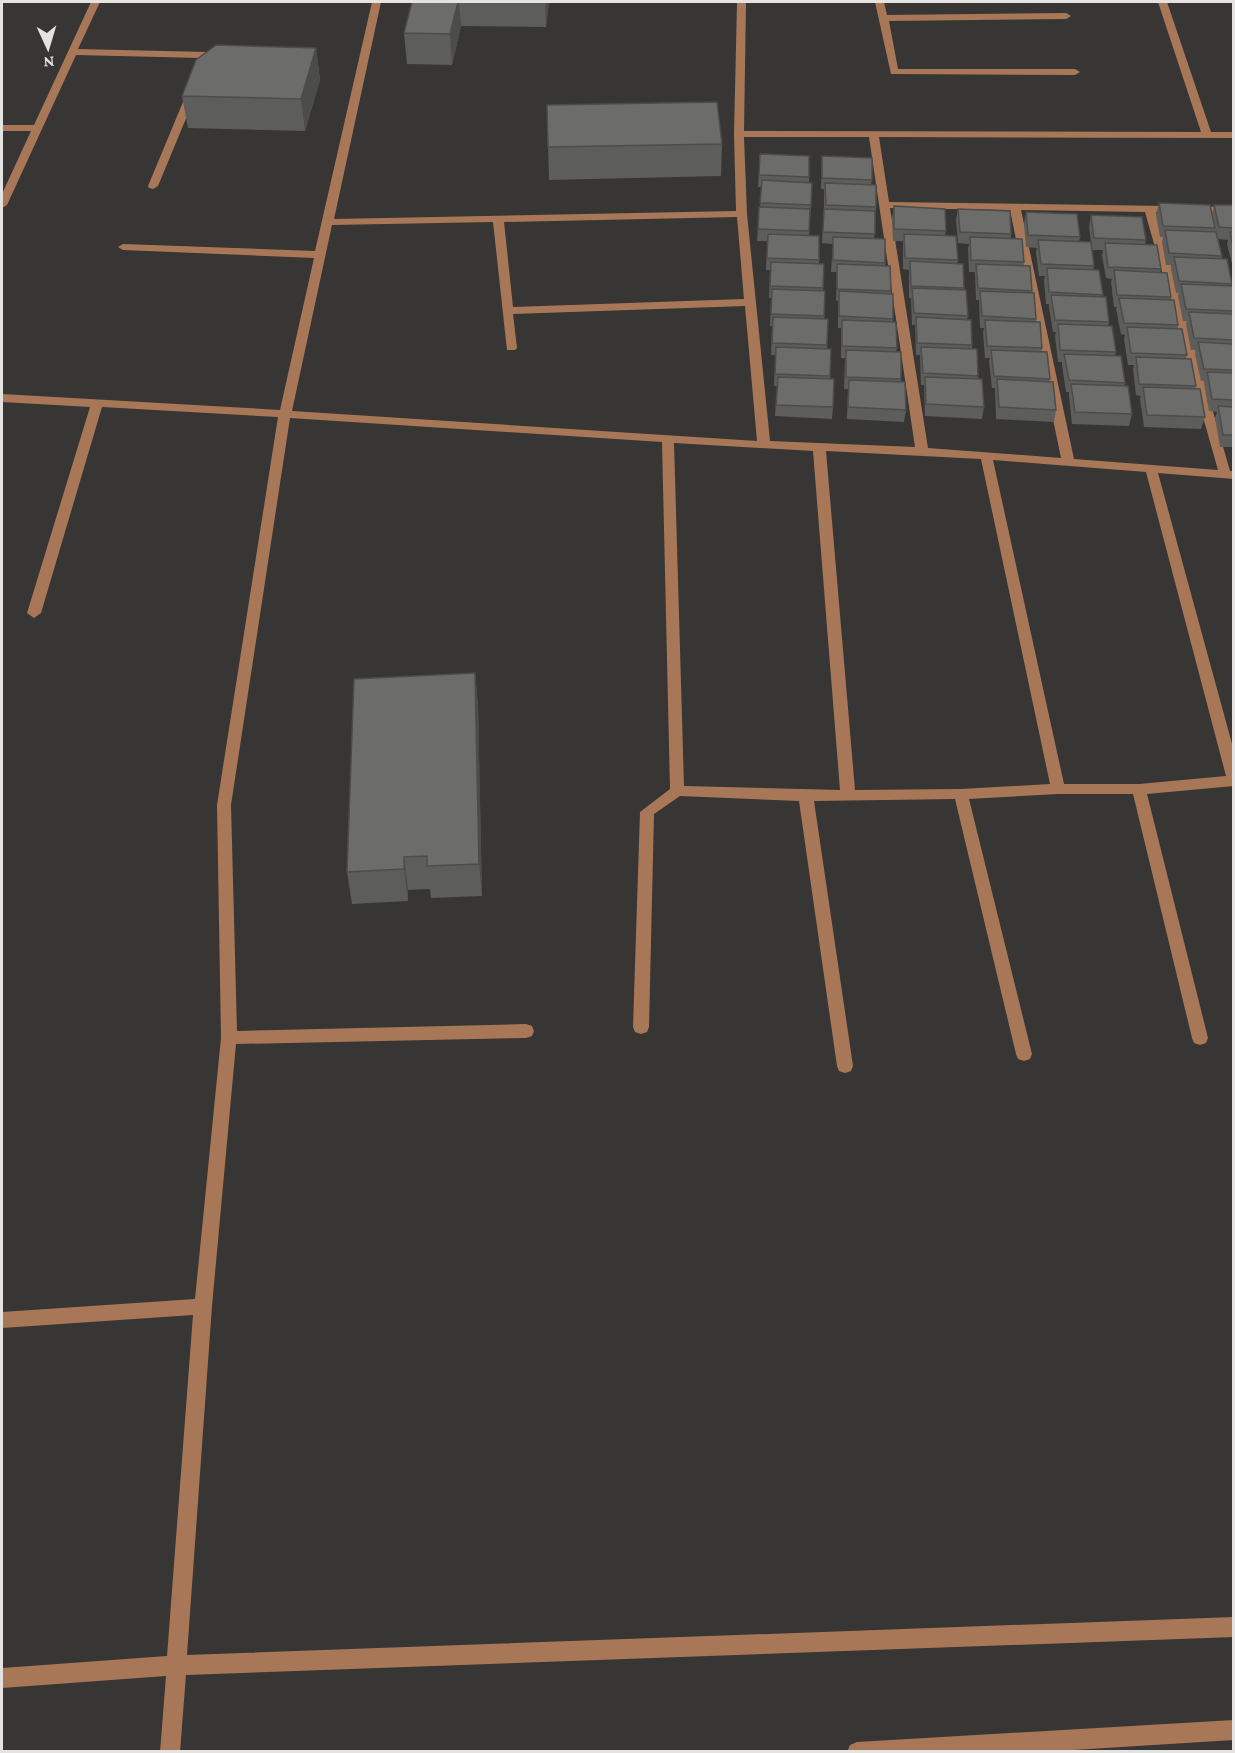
<svg xmlns="http://www.w3.org/2000/svg" width="1235" height="1753" viewBox="0 0 1235 1753" font-family="'Crimson Pro',serif">
<style>
.lines{fill:none;stroke-linecap:round;stroke-linejoin:round}
.minor{fill:#a87758;fill-rule:evenodd}
.wall{fill:#5d5e5b}
.shaded-wall{fill:#4c4c4a}
.building{fill:#6c6d6a;stroke:#4c4c4a;stroke-width:1.5}
</style>
<rect width="100%" height="100%" fill="#373634"/>
<g class="lines">
<path class="minor" d="M91,2H100L78,49L208,52L213,55L207,70L202,73L197,70L202,58L76,55L7,205L2,208V194L31,131H2V125H34Z
M372,2H381L334,219L736,211L734,134L737,2H746L744,131L1201,132L1158,2H1167L1211,132H1234V138L879,137L889,202L1234,207V213L1156,212L1230,471H1234V479L1158,473L1234,751V786L1147,794L1208,1038L1206,1043L1200,1045L1194,1043L1192,1038L1133,794H1058L969,799L1032,1054L1030,1059L1024,1061L1018,1059L1016,1054L955,799L814,801L853,1066L851,1071L845,1073L839,1071L837,1066L799,801L680,796L654,814L649,1027L647,1032L641,1034L635,1032L633,1027L640,812L670,789L662,442L290,418L231,805L237,1031L526,1024L532,1026L534,1031L532,1036L526,1038L236,1044L212,1306L187,1655L1234,1617V1637L186,1675L180,1752H160L166,1676L2,1688V1668L167,1656L193,1315L2,1328V1312L195,1299L221,1038L217,805L278,417L102,407L41,613L34,618L27,613L90,407L2,402V394L280,410L314,258L123,250L118,247L123,244L315,251ZM744,137H869L915,447L770,441L747,214ZM890,208L1010,210L1061,458L928,448ZM1021,210L1145,212L1218,470L1074,459ZM737,217L744,299L513,307L504,222ZM493,222L507,350H515L517,348L513,314L745,306L757,441L292,411L332,225ZM674,443L813,451L840,790L684,786ZM826,451L981,459L1050,784L961,789L855,790ZM993,460L1146,472L1226,776L1139,784H1064Z
M875,2H884L887,15L1066,13L1071,16L1066,19L889,21L898,69H1075L1080,72L1075,75L891,74Z
M188,90L197,92L158,186L153,189L149,188L148,186Z
M1234,1720V1740L1041,1752H847L850,1745L857,1742Z"/>
</g>
<path class="wall" d="M412,2H549L546,27L461,26L452,65L407,64L404,33Z
M316,48L320,80L305,131L188,128L182,96Z
M547,105L722,144L721,176L549,180Z
M760,154L809,156V182L811,205L809,236H819V264H824L823,291H825L824,319H828L827,349H831L830,379L833,407L832,419L775,416L777,386H774L775,355H771L772,326H770L771,298H769L770,270H766L767,241H757L759,207H760L762,187H758Z
M822,156L872,180L871,184L876,207L874,239L885,263V266L891,291L893,322L897,348L896,352L901,379L906,410L904,422L847,419L848,389H844L845,358H841V328H838V301L836,300L837,272H831L833,244L822,243L823,221L824,209V189H821Z
M1159,203L1212,215L1214,205H1233V267L1227,244L1228,240L1218,239L1222,256L1221,259L1232,284L1231,286H1233V447H1220L1215,418L1217,412L1209,411L1204,384L1205,381H1201L1195,354L1196,350H1191L1186,324L1187,321H1183L1178,296L1179,293H1176L1171,269L1172,265H1166L1162,242L1163,237H1160L1156,215Z
M894,206L946,231L945,236L958,260L957,263L964,288L968,316L967,319L972,345V348L978,376V379L984,407L982,419L925,416L924,385H921L920,355H916L915,325H912L911,298H909V270L903,269V241H893L892,218Z
M958,209L1011,234V238L1024,262V266L1032,291L1031,293L1036,319V322L1042,348V352L1050,379L1049,382L1056,410L1054,422L996,419L995,388H992L989,361L990,358H985L983,332L984,328H980L979,300H976L975,272H969L968,248L969,244L958,243L956,220Z
M1026,212L1080,237L1079,242H1091L1089,227L1091,215L1146,240L1145,244L1161,269L1160,272L1171,297V299L1178,325L1177,329L1187,355L1186,359L1196,386L1195,389L1205,417L1201,429L1144,427L1140,399L1141,396L1136,395L1133,369L1134,365H1128L1124,339L1125,335L1121,334L1116,309L1117,307H1114L1111,282L1112,279L1106,278L1102,255L1103,250H1092L1094,266L1093,270L1103,295L1102,297L1109,322L1108,326L1116,352L1115,356L1125,383L1124,386L1132,414L1129,426L1072,424L1069,396V392H1066L1062,365V362H1058L1055,336L1056,332H1053L1049,307V304H1046L1044,280L1045,276H1039L1036,252L1037,248L1026,247L1024,224Z
M475,673L478,706L482,896L431,898L430,889L408,890V901L352,904L347,872Z"/>
<path class="shaded-wall" d="M458,2H459L461,26L452,65L450,34Z
M545,2H549L546,27Z
M316,48L320,80L305,131L301,99Z
M475,673L478,706L482,896L479,864Z
M404,857L408,890V901L404,869Z"/>
<path class="building" d="M412,2H458L450,34L404,33Z
M216,45L316,48L301,99L182,96L196,60Z
M717,102L722,144L548,147L547,105Z
M760,154L809,156V177L759,175Z
M822,156L872,158V180L822,178Z
M762,180L812,183L811,205L760,203Z
M825,183L876,185V207L826,205Z
M1159,203L1210,205L1215,228L1163,226Z
M1214,205H1233V228L1219,227Z
M894,206L945,209L946,231L894,229Z
M759,207L810,209L809,231L758,229Z
M824,209L875,211V234L823,232Z
M958,209L1010,211L1011,234L960,232Z
M1026,212L1077,214L1080,237L1028,235Z
M1091,215L1142,217L1146,240L1094,238Z
M1165,230L1216,232L1222,256L1169,253Z
M1230,232H1233V246Z
M768,234L819,236V260L767,258Z
M904,234L956,236L958,260L905,258Z
M833,237L885,239V263L833,260Z
M970,237L1022,239L1024,262L971,260Z
M1038,240L1091,242L1094,266L1041,264Z
M1105,243L1157,245L1161,269L1108,267Z
M1174,257L1227,259L1232,284L1179,281Z
M910,261L963,264L964,288L911,286Z
M771,262L824,264L823,288L770,286Z
M837,264L890,266L891,291L837,289Z
M976,264L1030,266L1032,291L978,288Z
M1047,268L1099,270L1103,295L1049,292Z
M1114,270L1167,273L1171,297L1117,295Z
M1181,284L1233,286V311L1186,309Z
M912,288L966,290L968,316L914,313Z
M772,289L825,291L824,316L771,314Z
M839,291L893,294V319L839,316Z
M980,291L1034,293L1036,319L982,316Z
M1051,295L1106,297L1109,322L1055,320Z
M1119,298L1174,300L1178,325L1124,323Z
M1189,312L1233,314V340L1194,338Z
M773,317L828,319L827,345L772,343Z
M916,317L971,320L972,345L917,343Z
M842,320L896,322L897,348L842,346Z
M985,320L1040,322L1042,348L987,346Z
M1058,324L1112,326L1116,352L1060,350Z
M1127,327L1182,329L1187,355L1131,353Z
M1198,342L1233,344V370L1204,369Z
M776,347L831,349L830,376L775,374Z
M921,347L977,349L978,376L923,373Z
M846,350L901,352V379L846,377Z
M991,350L1047,352L1050,379L994,376Z
M1064,354L1121,356L1125,383L1069,380Z
M1136,357L1191,359L1196,386L1139,384Z
M1207,372L1233,373V400L1212,399Z
M778,377L834,379L833,407L776,405Z
M925,377L982,379L984,407L926,404Z
M997,379L1053,382L1056,410L999,407Z
M849,380L905,382L906,410L848,407Z
M1071,384L1128,386L1132,414L1075,412Z
M1143,387L1200,389L1205,417L1147,415Z
M1218,406L1233,407V435H1223Z
M475,673L479,864L427,866V856L404,857V869L347,872L354,679Z"/>
<rect width="1235" height="1753" fill="none" stroke="#e4e3e1" stroke-width="6"/>
<g transform="translate(48 48) rotate(176)" stroke="#373634" stroke-width="4.5" paint-order="stroke">
<path d="M0-4.5L10 22L0 15L-10 22Z" fill="#e4e3e1"/>
<text y="-9" font-size="16" font-weight="bold" text-anchor="middle" fill="#e4e3e1">N</text>
</g>
</svg>
